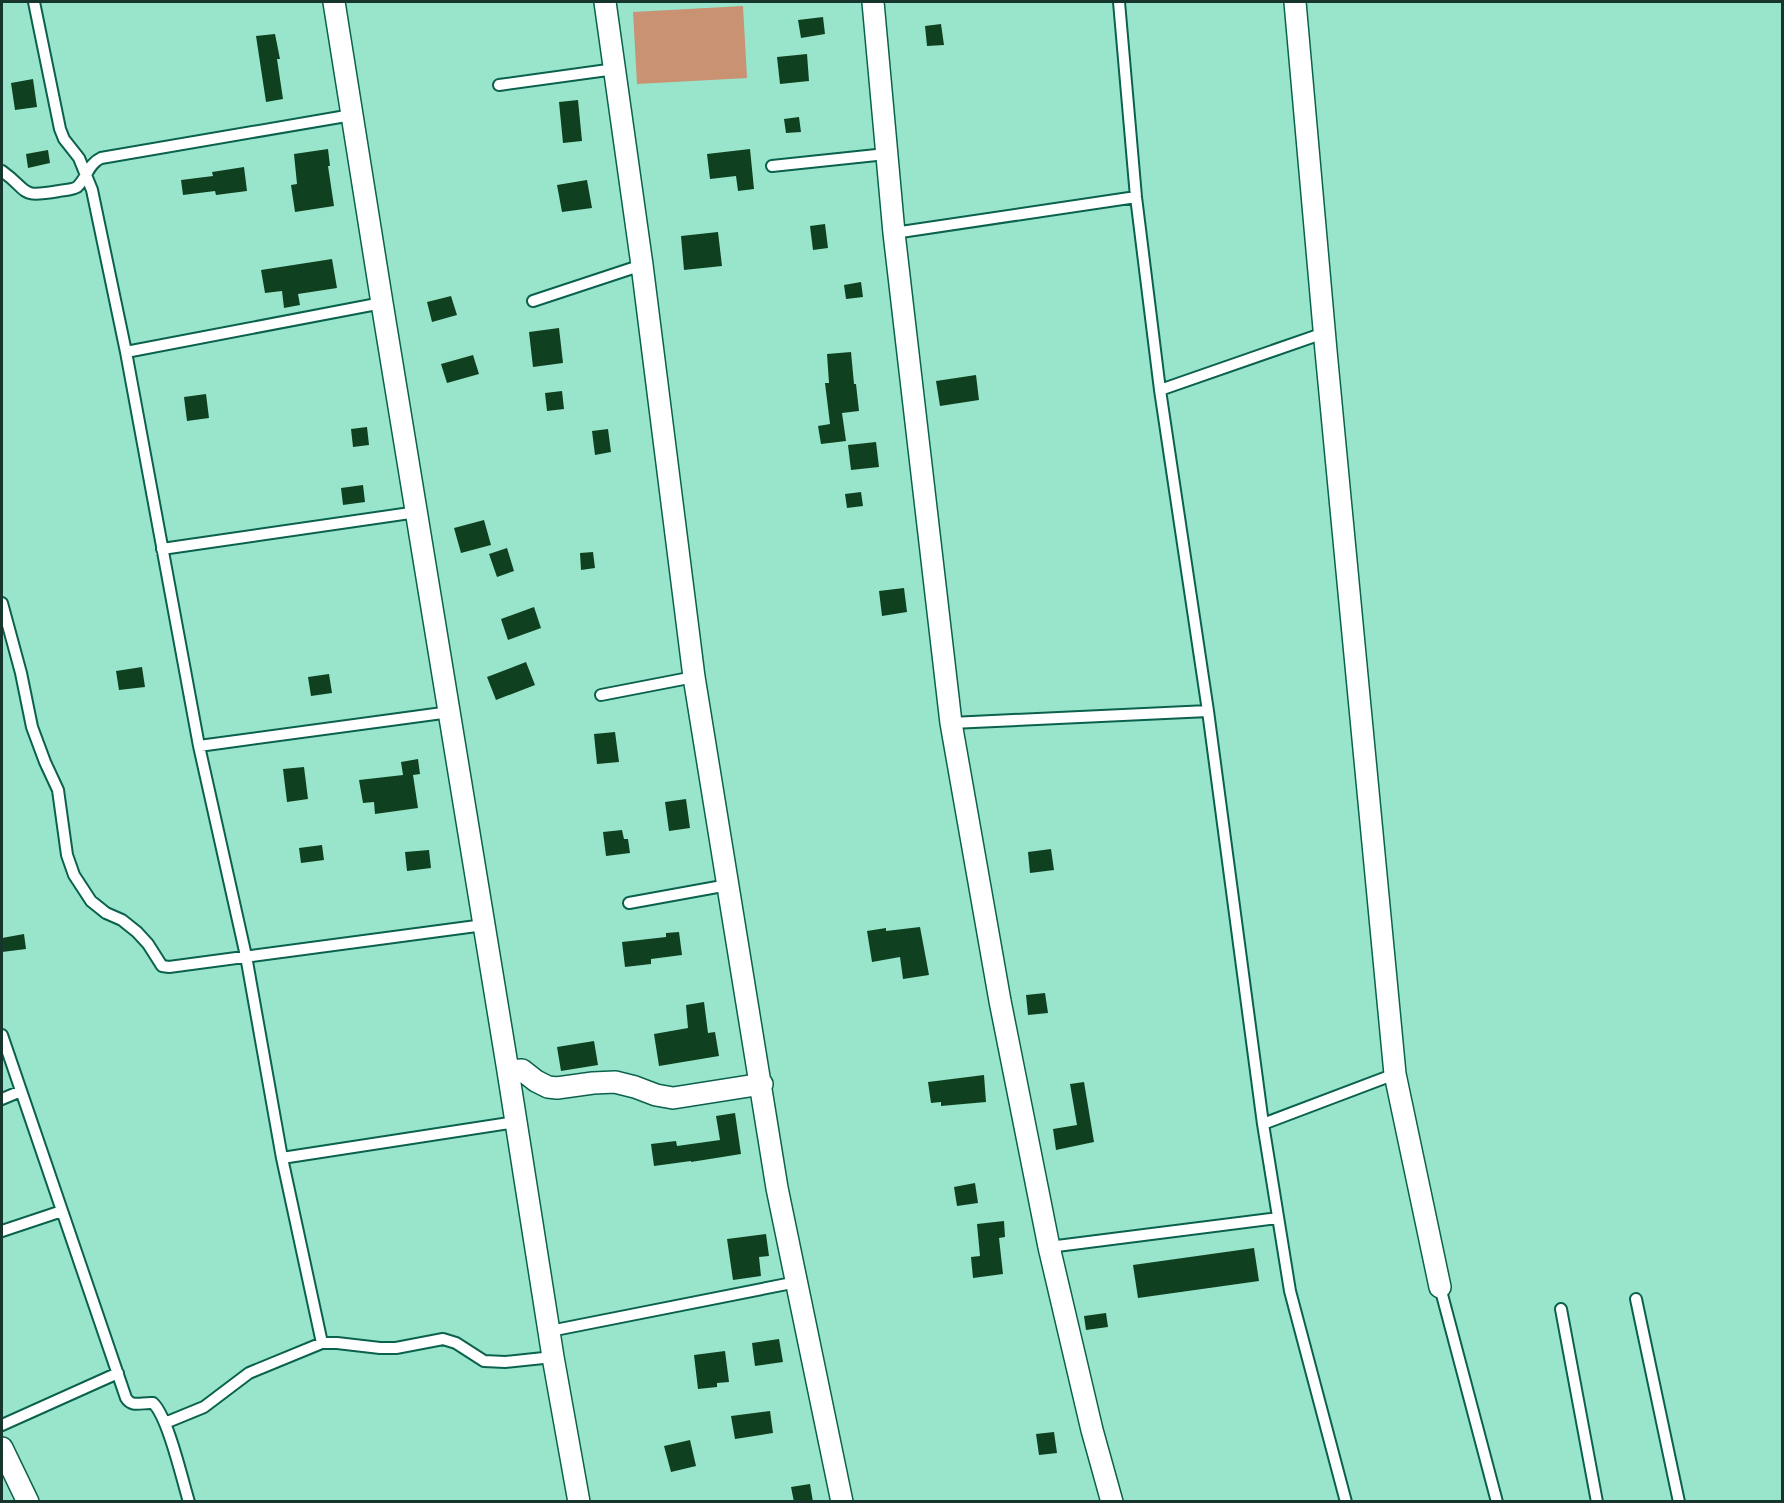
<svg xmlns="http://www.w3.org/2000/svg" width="1784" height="1503" viewBox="0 0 1784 1503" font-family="'PT Sans Narrow',sans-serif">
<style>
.green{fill:#c99273}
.building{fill:#0f4120}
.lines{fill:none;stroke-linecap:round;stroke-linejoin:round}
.service-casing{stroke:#0a614d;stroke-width:14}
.minor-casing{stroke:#0a614d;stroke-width:24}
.service{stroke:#fff;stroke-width:10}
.minor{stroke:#fff;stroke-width:21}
</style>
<rect width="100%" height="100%" fill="#99e5cb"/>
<path class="green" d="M743,6L747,78L637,84L633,12Z"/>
<path class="building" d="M823,17L825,34L801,38L798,20Z
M941,24L944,45L927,46L925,26Z
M275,34L280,59H277L283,99L266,102L256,36Z
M807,54L809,81L780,84L777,57Z
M33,79L37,107L15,110L11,83Z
M578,100L582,141L563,143L559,102Z
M799,117L801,132L786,133L784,119Z
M328,149L330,166H328L334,206L295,212L291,185L297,184L294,154Z
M750,149L754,189L738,191L736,176L710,179L707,154Z
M48,150L50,163L28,168L26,154Z
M244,167L247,191L216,195L215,191L183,195L181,180L213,176L212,172Z
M587,180L592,208L562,212L557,185Z
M825,224L828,248L813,250L810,226Z
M718,232L722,266L684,270L681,236Z
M332,259L337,288L298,294L300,305L284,308L282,291L265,293L261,270Z
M861,282L863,297L846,299L844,285Z
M451,296L457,315L432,322L427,302Z
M559,328L563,363L533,367L529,332Z
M851,352L854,384H856L859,411L842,413L846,441L821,444L818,426L830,424L825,383H829L827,354Z
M473,355L479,374L447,383L441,364Z
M976,375L979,400L940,406L936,381Z
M562,391L564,409L547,411L545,393Z
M206,394L209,418L187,421L184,397Z
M367,427L369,445L353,447L351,429Z
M608,429L611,452L595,455L592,431Z
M876,442L879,467L851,470L848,445Z
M363,485L365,502L343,505L341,488Z
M861,492L863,506L847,508L845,494Z
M484,520L491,545L461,553L454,528Z
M507,548L514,571L497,577L489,554Z
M593,552L595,568L581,570L580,553Z
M904,588L907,612L882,616L879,591Z
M534,607L541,628L508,640L501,619Z
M526,662L535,685L496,700L487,677Z
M142,667L145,687L119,690L116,671Z
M329,674L332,693L311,696L308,677Z
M615,732L619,762L597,764L594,734Z
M418,759L420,774L413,775L418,808L375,814L374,802L363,803L359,780L403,775L401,762Z
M304,767L308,799L287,802L283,769Z
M686,799L690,828L669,831L665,802Z
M622,830L624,839H628L630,853L606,856L603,832Z
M322,845L324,860L301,863L299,848Z
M1051,849L1054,870L1030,873L1028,852Z
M429,850L431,868L407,871L405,852Z
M920,927L929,975L903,979L900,957L872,962L867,931L886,928V931Z
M679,932L682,955L651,959V964L625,967L622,942L666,937V933Z
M24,934L26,949L2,952V938Z
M1045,993L1048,1013L1028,1015L1026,995Z
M704,1002L708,1033L715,1032L719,1056L659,1066L654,1034L688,1028L686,1005Z
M594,1041L598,1065L561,1071L557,1047Z
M984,1075L986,1102L941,1106V1102L931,1103L928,1082Z
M1084,1082L1094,1142L1056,1150L1053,1129L1077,1125L1070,1084Z
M735,1113L741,1154L691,1162V1161L654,1166L651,1144L676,1141L677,1146L720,1140L716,1116Z
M975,1183L978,1203L957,1206L954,1187Z
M1004,1221L1005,1237L999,1238L1003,1274L973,1278L971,1257L980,1256L977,1224Z
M766,1234L769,1256L759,1257L761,1276L733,1280L727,1239Z
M1254,1248L1259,1281L1138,1298L1133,1265Z
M1106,1313L1108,1327L1086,1330L1084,1316Z
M779,1339L783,1362L755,1366L752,1343Z
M725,1351L729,1382L717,1383V1387L698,1389L694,1355Z
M770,1411L773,1433L735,1439L731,1416Z
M1054,1432L1057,1453L1039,1455L1036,1434Z
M690,1440L696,1466L671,1472L664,1446Z
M810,1484L813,1502H794L791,1487Z"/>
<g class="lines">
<g class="service-casing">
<path id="service" d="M34,2L60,129L64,139L79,158L92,190L126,352L199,746L246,956L282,1158L322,1343
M1119,2L1136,197L1160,390L1208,711L1263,1124L1290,1291L1346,1502
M499,85L615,69
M772,166L886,154
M2,171C31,192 18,198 59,191C64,190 72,190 77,187C87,178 88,164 101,158L352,115
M894,233L1136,197
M533,301L642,265
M126,352L382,303
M1160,390L1324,333
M162,549L417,512
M2,603L21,673L32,727L45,762L58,790L67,855L74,875L91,901L106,913L122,920L137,932L148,944L162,966L169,967L484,925
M601,695L694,677
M951,723L1208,711
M199,746L450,712
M629,903L728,885
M2,1035L126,1398C132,1408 142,1402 153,1403C168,1417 182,1479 189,1502
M2,1099L21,1091
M1263,1124L1395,1074
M282,1158L516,1122
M2,1231L62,1211
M1049,1247L1278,1218
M1440,1287L1497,1502
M1636,1299L1679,1502
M1561,1309L1597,1502
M550,1331L797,1282
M165,1423L204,1407L249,1373L322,1343H337L380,1348H396L443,1339L456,1343L484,1361L505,1362L553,1357
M2,1425L118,1373"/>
</g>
<g class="minor-casing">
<path id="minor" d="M334,2L382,303L508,1071L553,1357L579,1502
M605,2L642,265L694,677L777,1188L842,1502
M873,2L894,233L951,723L1000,1001L1049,1247L1092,1430L1112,1502
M1295,2L1326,351L1395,1074L1440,1287
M508,1071L522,1070L536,1081L548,1087L557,1088L593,1083L615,1082L635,1087L656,1095L673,1098L762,1084
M2,1448L28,1502"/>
</g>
<use href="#service" class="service"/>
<use href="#minor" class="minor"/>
</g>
<rect width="1784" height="1503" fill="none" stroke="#16352c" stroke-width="6"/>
</svg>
